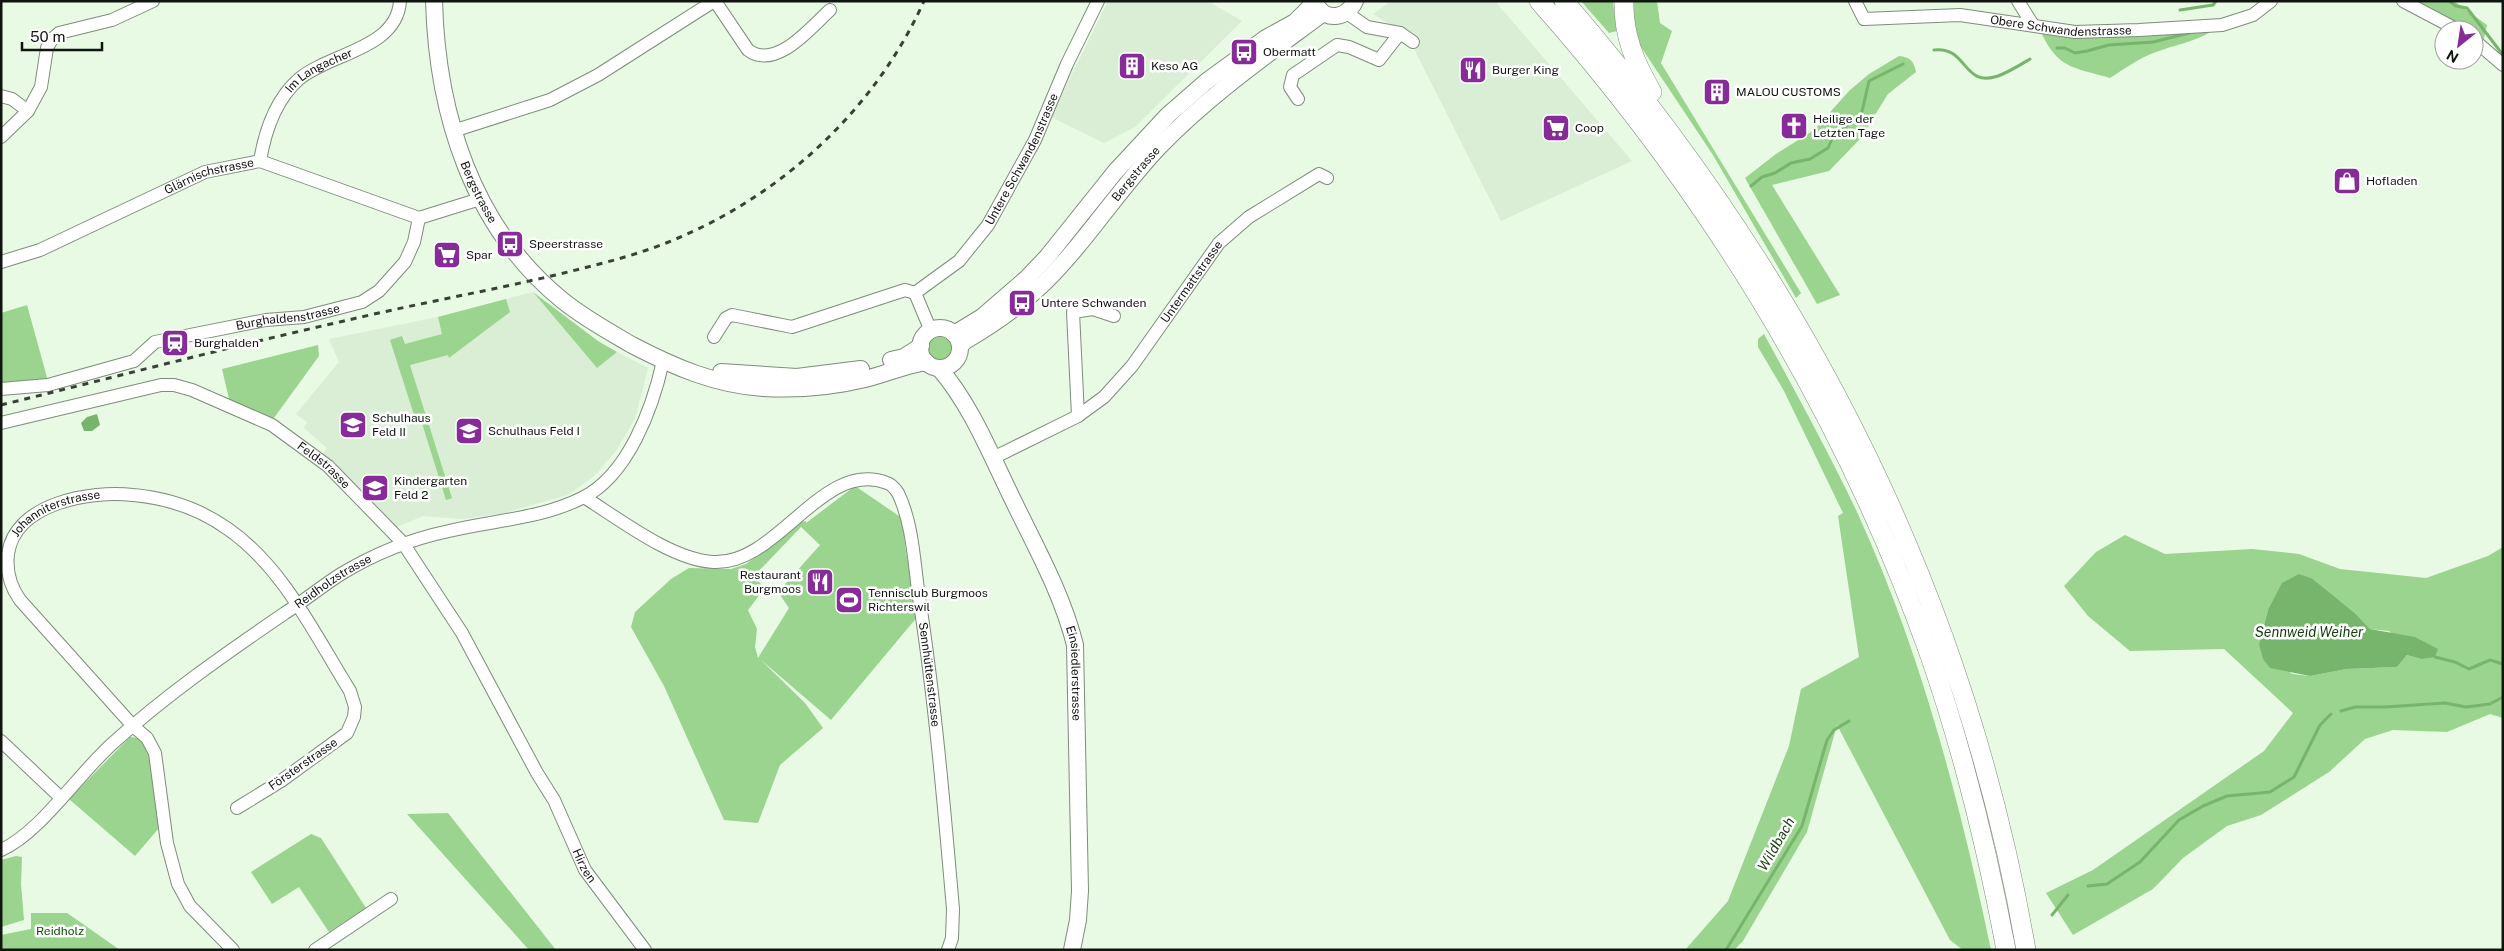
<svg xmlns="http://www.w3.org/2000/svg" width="2504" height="951" viewBox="0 0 2504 951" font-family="'Public Sans',sans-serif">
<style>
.built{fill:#d9eed4}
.green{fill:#9ad48e;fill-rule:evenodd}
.water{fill:#78b56c}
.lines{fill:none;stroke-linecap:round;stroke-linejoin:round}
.stream{stroke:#78b56c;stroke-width:3}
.minor-casing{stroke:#7e8d7b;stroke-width:14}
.major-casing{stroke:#7e8d7b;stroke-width:18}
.highway-casing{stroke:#7e8d7b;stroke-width:20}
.minor{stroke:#fff;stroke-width:12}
.major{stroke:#fff;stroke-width:16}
.highway{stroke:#fff;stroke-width:19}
.rail{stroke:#394137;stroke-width:3;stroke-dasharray:6 6;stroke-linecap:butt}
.labels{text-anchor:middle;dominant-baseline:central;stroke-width:5;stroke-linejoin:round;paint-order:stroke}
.street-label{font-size:12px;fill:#10160f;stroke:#fff}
.poi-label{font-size:12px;fill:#10160f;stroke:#fff;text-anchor:start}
.park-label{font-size:12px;fill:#0e4d00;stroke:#fff}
.water-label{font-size:14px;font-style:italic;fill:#153e0c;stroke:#fff}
</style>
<rect width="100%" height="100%" fill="#e8f9e4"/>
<path class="built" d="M1108,1H1208L1242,21L1135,127L1104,143L1051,117Z
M1391,1H1495L1632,161L1501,221L1407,35L1373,14Z
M533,292L596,367L617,352L648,368L635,419L616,451L594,476L568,495L504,513L463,519L423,516L397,527L322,455L327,448L304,428L307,422L296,414L339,362L329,339L438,317Z"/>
<path class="green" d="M1581,1H1613L1617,31L1609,33Z
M1630,1H1657L1660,23L1672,31L1661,63L1801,293L1796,298L1713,155L1639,44Z
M2409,1H2454L2487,25L2483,43L2474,37V30H2463Z
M2216,28C2199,41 2181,43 2162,50C2142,56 2127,67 2110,78C2073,67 2058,69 2041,32Z
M1899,56C1910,57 1914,61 1916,72L1888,94L1860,139L1829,171L1772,185L1840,295L1817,304L1745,178L1776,154L1814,130L1850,90L1869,74Z
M533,292L598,341L617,352L597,368Z
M506,299L510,312L449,358L448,355L410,365L452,498L446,500L420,417L415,418L390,340L402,336L405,344L442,334L438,317Z
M27,305L48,381L1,387V313Z
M1764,334C1796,393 1828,451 1857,512C1920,649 1960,802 1991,950H1963L1950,940L1837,725L1807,832L1743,941L1734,950H1685L1728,901L1789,746L1801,689L1859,657L1838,516L1843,513L1784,391L1758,347V339Z
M928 349a12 12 0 1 1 24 0a12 12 0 1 1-24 0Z
M318,345L319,356L271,422L230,403L222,369Z
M855,486L902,518L906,552L918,616L831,720L760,659L805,703L823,728L780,765L758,823L724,820L664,686L631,627L635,612L671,579L689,568L731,569L746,564L801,522L806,521V523ZM801,527L820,545L778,592L789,608L758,658L755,647L757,629L748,610L764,589L755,575Z
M2125,535L2165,554L2252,549L2299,554L2340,569L2426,578L2488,556L2503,547V718L2490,714L2447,732L2393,730L2365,739L2329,772L2261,815L2227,826L2183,858L2153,889L2073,935L2046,893L2093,870L2264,751L2293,713L2224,649L2130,651L2088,616L2064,586L2096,552ZM2313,579L2356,614L2370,629L2389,631L2421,659L2407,655L2397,667L2347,669L2310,676L2292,674L2259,644L2268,610Z
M130,737L139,738L152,758L159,828L135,856L69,799Z
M448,813L556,950H529L407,814Z
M311,834L321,838L366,908L329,932L299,887L272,904L251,872Z
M16,856L22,857L21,884L24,920L1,927V860Z
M31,913H67L120,950H1V935L31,929Z"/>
<path class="water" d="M97,414L100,425L92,431H84L81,423L87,417Z
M2299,574L2313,579L2356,614L2370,629L2415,637L2438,649L2435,657L2421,659L2407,655L2397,667L2347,669L2310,676L2270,668L2263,659L2259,644L2268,610L2282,583Z"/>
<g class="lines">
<path class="stream" d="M2449,1L2456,6L2467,8L2503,55
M2180,10L2213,5L2216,1
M2057,48H2065L2075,53L2087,51L2109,45L2153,42L2189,33
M1934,50C1968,46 1962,88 1998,76C2009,72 2020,65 2030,59
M1751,186L1762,177L1775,173L1791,163L1810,159L1828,148L1832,139L1842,129L1861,116L1869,81L1903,64
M2435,657L2455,662L2469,669L2490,660L2503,664
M2341,711L2355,707H2385L2445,703L2466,707L2490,704L2503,697
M2088,886L2107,884L2140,862L2179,820L2203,806L2227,796L2270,792L2294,777L2320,725L2331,714
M2052,915L2068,895
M1726,950L1802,826L1827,740L1834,730L1849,721"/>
<g class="minor-casing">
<g id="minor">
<path d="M715,1L748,50C776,71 811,27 830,10"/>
<path id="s1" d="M1855,1L1864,19L1960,15L2075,32L2139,30L2222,25L2253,15L2271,1"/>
<path d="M2018,1L2033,25"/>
<path d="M2403,1L2458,30"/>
<path d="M1347,13L1367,27L1400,33L1413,42"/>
<path d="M2474,40L2503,65"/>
<path d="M1,96L12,99L28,111"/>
<path d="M1298,99L1290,87L1293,75L1337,45L1349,47L1379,60L1400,33"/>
<path d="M453,131L550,100L598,75L714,1"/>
<path d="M1,137L28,111L41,87L47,48L52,39L59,33L112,20L153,1"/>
<path id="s2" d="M260,161C265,131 275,100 299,79C330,53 397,49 400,1"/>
<path id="s3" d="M1,262L40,250L205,172L260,161L419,218L480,199"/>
<path id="s4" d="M931,331L915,293L959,261L988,225L1035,140L1067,64L1098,1"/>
<path d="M714,337L726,318L732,315L792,327L905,290L915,293"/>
<path id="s5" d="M1,389L48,385L134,361L155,342L266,320L304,317L362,302L379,291L405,262L414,242L419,218"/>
<path d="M1078,416L1073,312L1093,309L1114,316"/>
<path id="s6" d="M1,423L161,385H174L192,390L272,425L328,466L403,543L462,633L537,773L554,800L585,870L645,950"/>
<path id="s7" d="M993,458L1078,416L1104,397L1132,366L1219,243L1249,217L1319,174L1327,178"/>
<path id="s8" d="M584,497C619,519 672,560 713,562C778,566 822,458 887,483C891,484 896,490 898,493C913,524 914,563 919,597C935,701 944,805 953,909L952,938L948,950"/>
<path d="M1,741L60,797"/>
<path id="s9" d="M1,850C40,833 79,773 113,743C166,695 225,654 285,613C304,601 322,586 341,574C374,554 411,539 449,531C494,520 540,519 582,498C628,476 653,407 663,361"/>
<path id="s10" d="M233,950L190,906L178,884L167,843L155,753L147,738L133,726L20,600C10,586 6,571 8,554C15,503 91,490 133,495C167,498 200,509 228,529C283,567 315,635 350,691L355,707L354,717L347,733L281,781L237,808"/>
<path d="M315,950L391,899"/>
</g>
</g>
<g class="major-casing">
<g id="major">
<path id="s11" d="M434,1C437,113 472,227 562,300C584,318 608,331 632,345C674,367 716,385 763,388C797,390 832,387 865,379C886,374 905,365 926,362"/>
<path d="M1317,6C1327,22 1347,18 1355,1"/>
<circle cx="940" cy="348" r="20"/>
<path d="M954,334L982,317L1027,278L1047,257L1115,172L1168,115L1207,81L1266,38L1295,22L1315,2"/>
<path id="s12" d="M960,346L965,341C994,324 1020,306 1044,283C1086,242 1118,190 1159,147C1208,96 1267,55 1323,13"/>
<path d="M891,360L904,357L921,346"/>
<path id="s13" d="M939,368C971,405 990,453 1012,498C1035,546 1062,593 1075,645L1080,891L1078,920L1072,950"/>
<path d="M721,372L797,377L861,369"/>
</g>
</g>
<g class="highway-casing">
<path id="highway" d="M1539,1C1709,193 1843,412 1929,653C1963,750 1987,849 2006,950
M1564,1C1802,276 1964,590 2026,950
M1624,1C1623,35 1635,63 1652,92"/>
</g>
<use href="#minor" class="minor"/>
<use href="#major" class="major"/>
<use href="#highway" class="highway"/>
<path class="rail" d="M1,405C115,377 229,347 344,321C415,304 488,291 560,274C595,265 631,257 666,243C778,199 874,112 924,1"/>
</g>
<defs>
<g id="bus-square" transform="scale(1.4375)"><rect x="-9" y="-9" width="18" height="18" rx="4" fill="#862b98" stroke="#fff"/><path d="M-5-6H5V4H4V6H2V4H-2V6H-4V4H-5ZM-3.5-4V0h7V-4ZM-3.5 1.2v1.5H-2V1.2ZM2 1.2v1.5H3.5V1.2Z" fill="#fff"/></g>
<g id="building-square" transform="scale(1.4375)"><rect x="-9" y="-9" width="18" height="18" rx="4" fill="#862b98" stroke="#fff"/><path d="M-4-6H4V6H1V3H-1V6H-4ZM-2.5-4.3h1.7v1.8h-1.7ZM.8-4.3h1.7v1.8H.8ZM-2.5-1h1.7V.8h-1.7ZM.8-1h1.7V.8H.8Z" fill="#fff"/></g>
<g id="restaurant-square" transform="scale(1.4375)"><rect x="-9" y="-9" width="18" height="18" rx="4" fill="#862b98" stroke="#fff"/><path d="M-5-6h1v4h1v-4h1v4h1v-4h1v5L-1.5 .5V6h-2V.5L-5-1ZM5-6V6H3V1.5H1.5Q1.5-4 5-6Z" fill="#fff"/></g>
<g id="church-square" transform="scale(1.4375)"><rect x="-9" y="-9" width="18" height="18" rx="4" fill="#862b98" stroke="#fff"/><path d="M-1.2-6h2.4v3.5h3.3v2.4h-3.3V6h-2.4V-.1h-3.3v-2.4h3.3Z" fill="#fff"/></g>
<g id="supermarket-square" transform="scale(1.4375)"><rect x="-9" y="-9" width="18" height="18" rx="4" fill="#862b98" stroke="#fff"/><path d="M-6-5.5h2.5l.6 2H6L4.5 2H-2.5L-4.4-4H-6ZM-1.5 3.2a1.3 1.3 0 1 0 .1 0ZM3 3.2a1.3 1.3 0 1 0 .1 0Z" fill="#fff"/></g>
<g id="shop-square" transform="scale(1.4375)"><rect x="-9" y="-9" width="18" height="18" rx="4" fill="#862b98" stroke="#fff"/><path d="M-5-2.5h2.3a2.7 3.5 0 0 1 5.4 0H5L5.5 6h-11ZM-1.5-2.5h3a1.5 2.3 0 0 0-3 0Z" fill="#fff"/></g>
<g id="station-square" transform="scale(1.4375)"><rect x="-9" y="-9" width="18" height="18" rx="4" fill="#862b98" stroke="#fff"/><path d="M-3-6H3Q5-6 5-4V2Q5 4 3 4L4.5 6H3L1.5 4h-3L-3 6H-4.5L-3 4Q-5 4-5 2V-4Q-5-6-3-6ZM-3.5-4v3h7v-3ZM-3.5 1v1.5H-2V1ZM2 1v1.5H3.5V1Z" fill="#fff"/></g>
<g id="school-square" transform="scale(1.4375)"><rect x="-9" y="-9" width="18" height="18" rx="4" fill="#862b98" stroke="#fff"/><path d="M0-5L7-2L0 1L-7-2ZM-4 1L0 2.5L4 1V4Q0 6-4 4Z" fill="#fff"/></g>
<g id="stadium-square" transform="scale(1.4375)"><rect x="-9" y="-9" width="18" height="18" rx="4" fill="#862b98" stroke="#fff"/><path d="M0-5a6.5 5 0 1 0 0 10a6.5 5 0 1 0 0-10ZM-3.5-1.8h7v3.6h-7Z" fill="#fff"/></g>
</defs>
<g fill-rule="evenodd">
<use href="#bus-square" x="1244" y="52"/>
<use href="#building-square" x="1132" y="66"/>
<use href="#restaurant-square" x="1473" y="70"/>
<use href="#building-square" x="1717" y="92"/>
<use href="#church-square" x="1794" y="126"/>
<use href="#supermarket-square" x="1556" y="128"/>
<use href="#shop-square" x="2347" y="181"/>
<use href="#bus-square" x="510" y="244"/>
<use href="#supermarket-square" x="447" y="255"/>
<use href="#bus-square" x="1022" y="303"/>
<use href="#station-square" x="175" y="343"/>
<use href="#school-square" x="353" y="425"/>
<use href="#school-square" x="469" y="431"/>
<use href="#school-square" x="375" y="488"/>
<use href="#restaurant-square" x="820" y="582"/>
<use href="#stadium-square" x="849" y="600"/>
</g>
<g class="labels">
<g class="street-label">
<text stroke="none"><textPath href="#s1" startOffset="218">Obere Schwandenstrasse</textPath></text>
<text stroke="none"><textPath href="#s2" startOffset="114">Im Langacher</textPath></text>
<text stroke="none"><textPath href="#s4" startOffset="216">Untere Schwandenstrasse</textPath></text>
<text stroke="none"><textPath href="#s12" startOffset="248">Bergstrasse</textPath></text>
<text stroke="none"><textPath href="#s3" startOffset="226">Glärnischstrasse</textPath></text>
<text stroke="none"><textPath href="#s11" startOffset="198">Bergstrasse</textPath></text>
<text stroke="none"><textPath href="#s7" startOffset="272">Untermattstrasse</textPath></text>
<text stroke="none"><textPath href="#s5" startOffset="300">Burghaldenstrasse</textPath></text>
<text stroke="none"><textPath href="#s6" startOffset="349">Feldstrasse</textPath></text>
<text stroke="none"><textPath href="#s10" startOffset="542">Johanniterstrasse</textPath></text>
<text stroke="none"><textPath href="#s9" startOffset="429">Reidholzstrasse</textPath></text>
<text stroke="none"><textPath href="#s13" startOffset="338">Einsiedlerstrasse</textPath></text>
<text stroke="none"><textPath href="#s8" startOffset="545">Sennhüttenstrasse</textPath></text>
<text transform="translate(303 764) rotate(-35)">Försterstrasse</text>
<text stroke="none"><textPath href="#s6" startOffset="831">Hirzen</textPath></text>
</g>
<g class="poi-label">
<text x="1263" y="52">Obermatt</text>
<text x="1151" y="66">Keso AG</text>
<text x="1492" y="70">Burger King</text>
<text x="1736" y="92">MALOU CUSTOMS</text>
<text x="1813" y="119">Heilige der<tspan x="1813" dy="14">Letzten Tage</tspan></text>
<text x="1575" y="128">Coop</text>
<text x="2366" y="181">Hofladen</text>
<text x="529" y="244">Speerstrasse</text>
<text x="466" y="255">Spar</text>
<text x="1041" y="303">Untere Schwanden</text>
<text x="194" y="343">Burghalden</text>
<text x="372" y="418">Schulhaus<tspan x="372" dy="14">Feld II</tspan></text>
<text x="488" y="431">Schulhaus Feld I</text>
<text x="394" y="481">Kindergarten<tspan x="394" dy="14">Feld 2</tspan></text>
<text x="801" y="575" text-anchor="end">Restaurant<tspan x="801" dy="14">Burgmoos</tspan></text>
<text x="868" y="593">Tennisclub Burgmoos<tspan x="868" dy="14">Richterswil</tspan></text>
</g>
<g class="park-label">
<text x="60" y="931">Reidholz</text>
</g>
<g class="water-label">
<text x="2309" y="632">Sennweid Weiher</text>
<text transform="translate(1776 844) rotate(-60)">Wildbach</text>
</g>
</g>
<rect width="2504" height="951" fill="none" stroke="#10160f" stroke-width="5"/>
<g transform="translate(2459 45) rotate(210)"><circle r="24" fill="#ffffff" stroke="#9fa29f"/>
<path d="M0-4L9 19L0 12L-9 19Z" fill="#862b98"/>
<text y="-8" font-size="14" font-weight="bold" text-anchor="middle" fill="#10160f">N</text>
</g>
<path d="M22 42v8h80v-8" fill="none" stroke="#10160f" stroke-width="2.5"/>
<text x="30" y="42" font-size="15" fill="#10160f" stroke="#ffffff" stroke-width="4" paint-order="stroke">50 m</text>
</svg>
